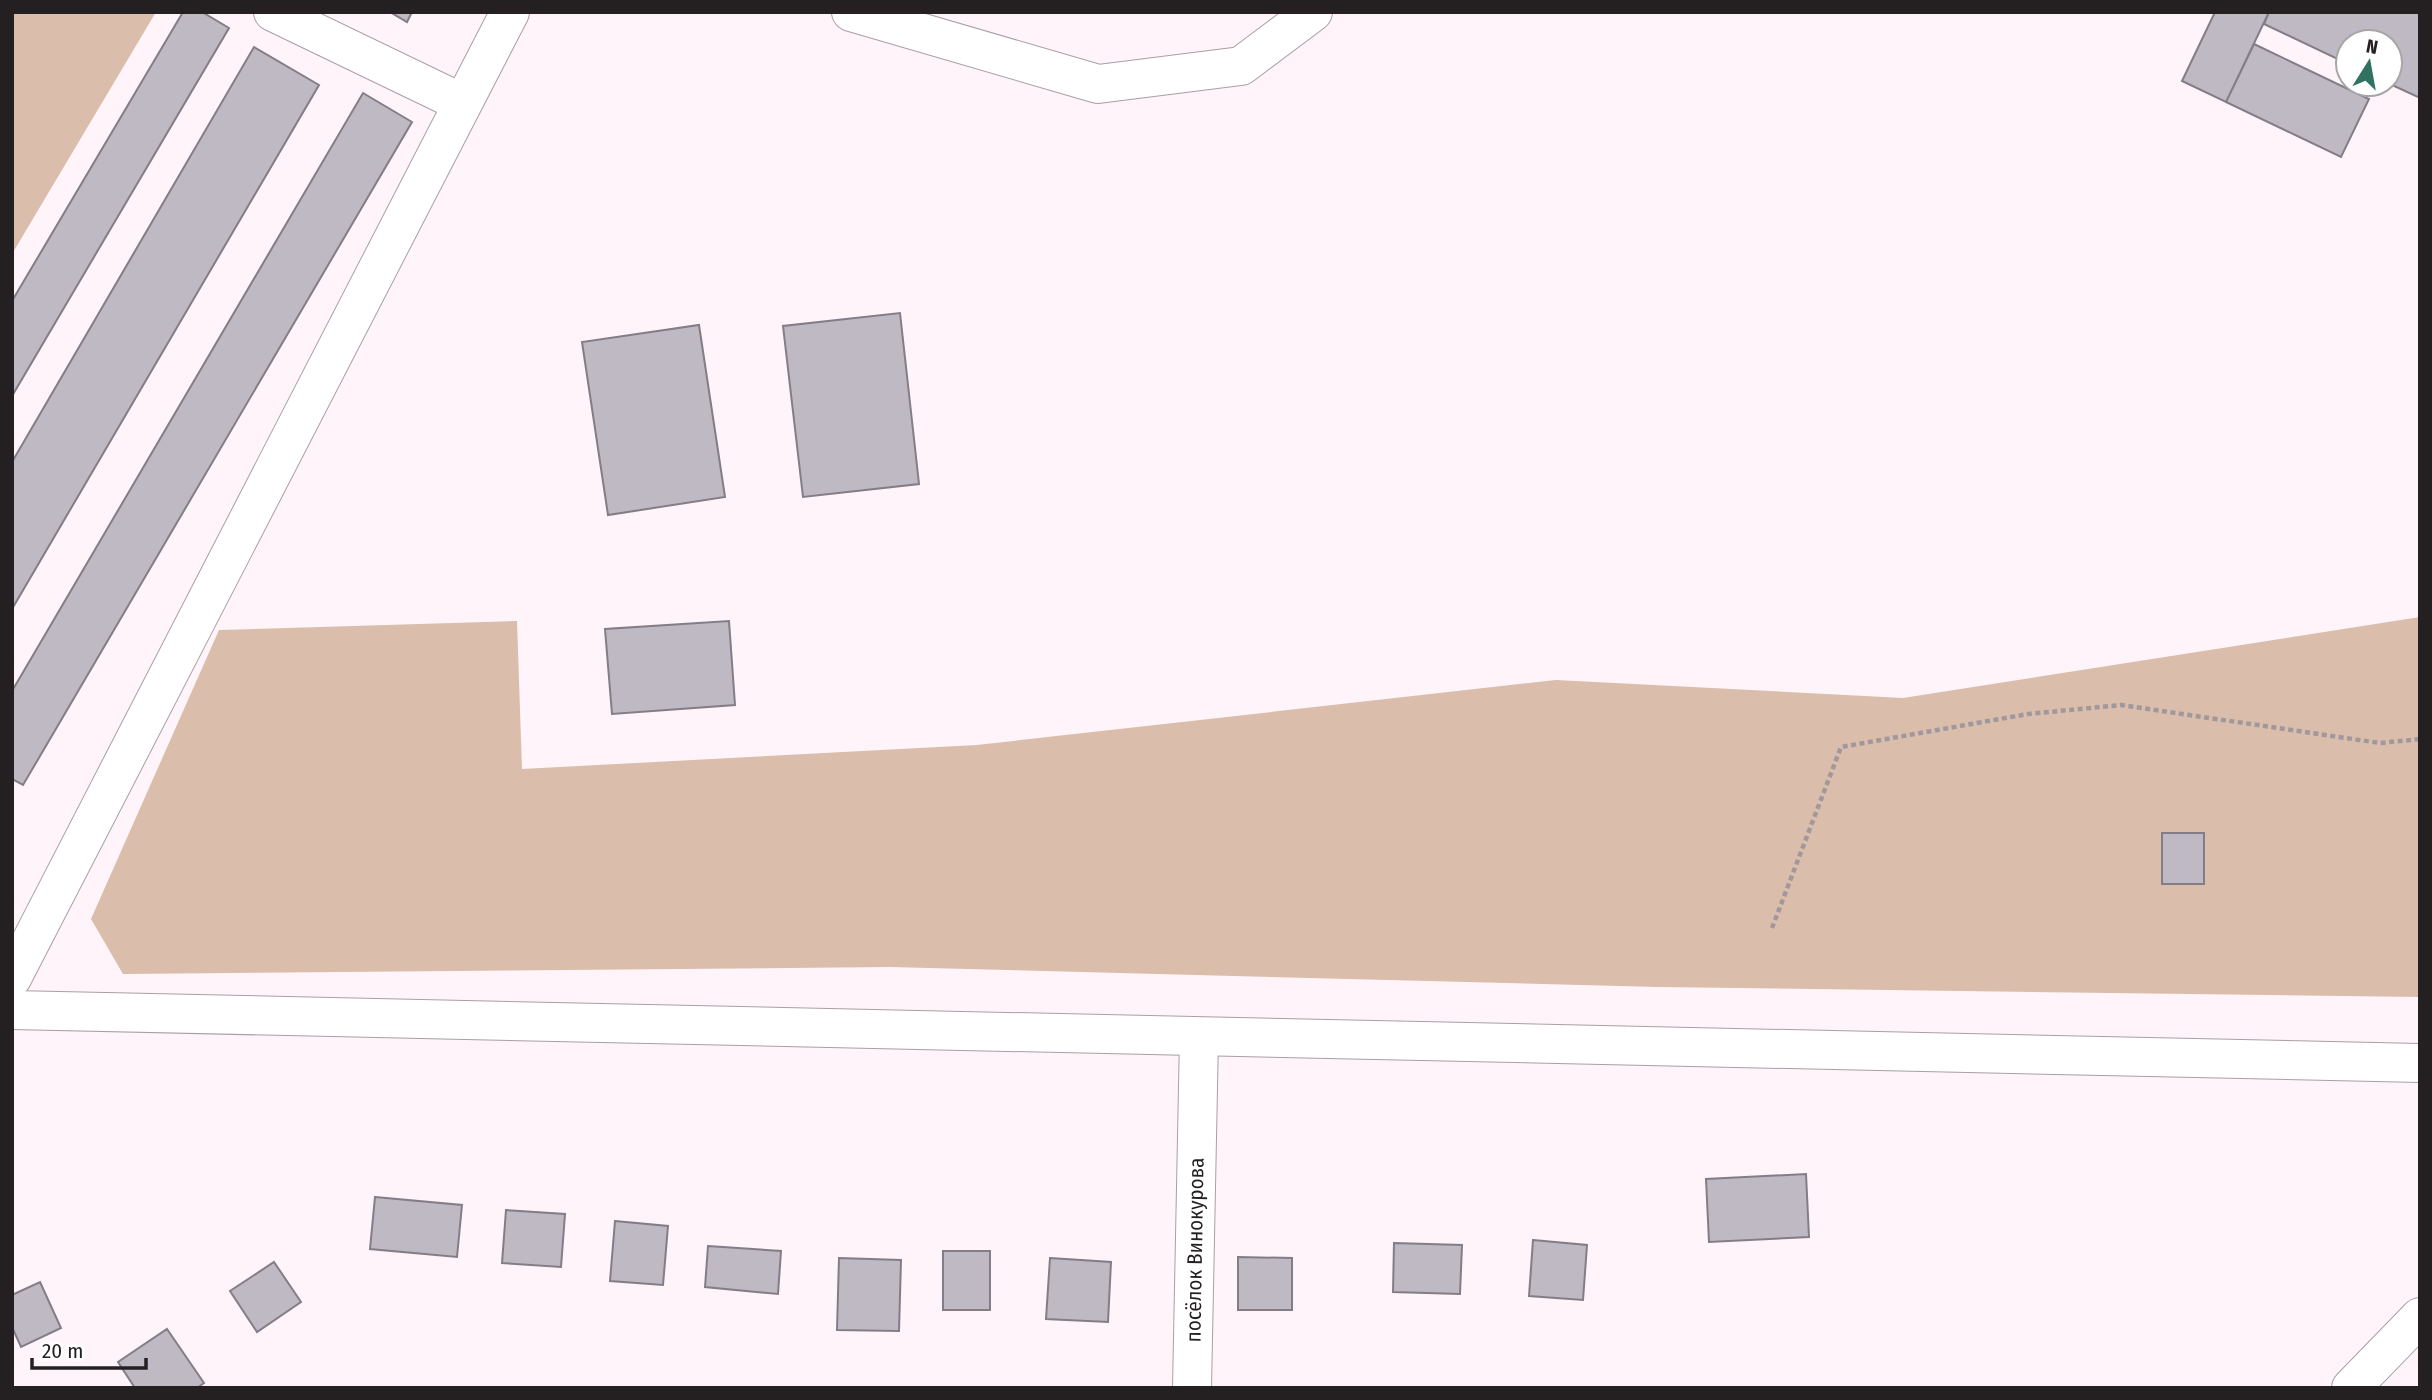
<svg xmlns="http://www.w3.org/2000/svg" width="2432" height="1400" viewBox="0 0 2432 1400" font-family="'Fira Sans Condensed',sans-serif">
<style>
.green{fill:#dabdab}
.building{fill:#bfb9c4;stroke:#837d87;stroke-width:2}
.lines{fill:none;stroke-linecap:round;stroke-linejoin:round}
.minor-casing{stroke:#aa9ea4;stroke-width:40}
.major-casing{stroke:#aa9ea4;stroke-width:40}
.path{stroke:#a0989c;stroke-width:4.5;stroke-dasharray:5 3.5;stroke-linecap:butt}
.minor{stroke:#fff;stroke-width:38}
.major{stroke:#fff;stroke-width:38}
.labels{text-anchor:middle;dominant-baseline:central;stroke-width:6;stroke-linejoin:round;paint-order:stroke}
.street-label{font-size:21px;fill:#242022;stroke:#fff}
</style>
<rect width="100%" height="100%" fill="#fef4f9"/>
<path class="green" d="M12,12H156L12,254Z
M2420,617V997L1658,987L890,967L123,974L91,919L219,630L517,621L522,769L977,745L1556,680L1903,698Z"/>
<path class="building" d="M183,12H202L229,28L12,396V301Z
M390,12H412L407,22Z
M2215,12H2269L2226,102L2182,81Z
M2269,12H2420V98L2390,84V42H2348V64L2264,24Z
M2254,44L2369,99L2341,157L2226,102Z
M254,47L319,85L12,609V462Z
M363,93L412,122L23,785L12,779V691Z
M900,313L919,484L803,497L783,326Z
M699,325L725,497L608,515L582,342Z
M729,621L735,705L612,714L605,629Z
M2162,833H2204V884H2162Z
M1806,1174L1809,1237L1709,1242L1706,1179Z
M375,1197L462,1205L457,1257L370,1249Z
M506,1210L565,1214L561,1267L502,1263Z
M615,1221L668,1226L663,1285L610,1281Z
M1533,1240L1587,1245L1583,1300L1529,1296Z
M1394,1243L1462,1245L1460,1294L1393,1292Z
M708,1246L781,1251L778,1294L705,1287Z
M943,1251H990V1310H943Z
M1238,1257L1292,1258V1310H1238Z
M839,1258L901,1260L899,1331L837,1330Z
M1050,1258L1111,1262L1108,1322L1046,1319Z
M274,1262L301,1302L257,1332L230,1291Z
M40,1282L61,1328L21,1347L12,1327V1295Z
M167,1329L204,1383L197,1388H135L118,1362Z"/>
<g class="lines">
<g class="minor-casing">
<path id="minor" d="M273,12L462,103
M851,12L1098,84L1241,66L1313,12
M12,978L510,12
M1192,1388L1199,1037
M2351,1388L2420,1317"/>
</g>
<g class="major-casing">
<path id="major" d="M12,1010L2420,1063"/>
</g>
<path class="path" d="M1772,928L1841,747L2028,714L2121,705L2380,743L2420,739"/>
<use href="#minor" class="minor"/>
<use href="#major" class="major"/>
</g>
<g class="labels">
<g class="street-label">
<text transform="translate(1195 1250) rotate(-89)">посёлок Винокурова</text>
</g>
</g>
<rect width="2432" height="1400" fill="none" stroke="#242022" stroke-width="28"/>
<g transform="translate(2369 63) rotate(11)"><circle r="33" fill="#ffffff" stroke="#a7a6a7" stroke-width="2"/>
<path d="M0-5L12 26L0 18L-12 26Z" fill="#307262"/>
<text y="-10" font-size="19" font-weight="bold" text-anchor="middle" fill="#242022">N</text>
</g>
<path d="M32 1358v10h114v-10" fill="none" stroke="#242022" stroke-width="3.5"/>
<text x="42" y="1358" font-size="21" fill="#242022" stroke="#ffffff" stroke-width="5" paint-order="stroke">20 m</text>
</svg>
